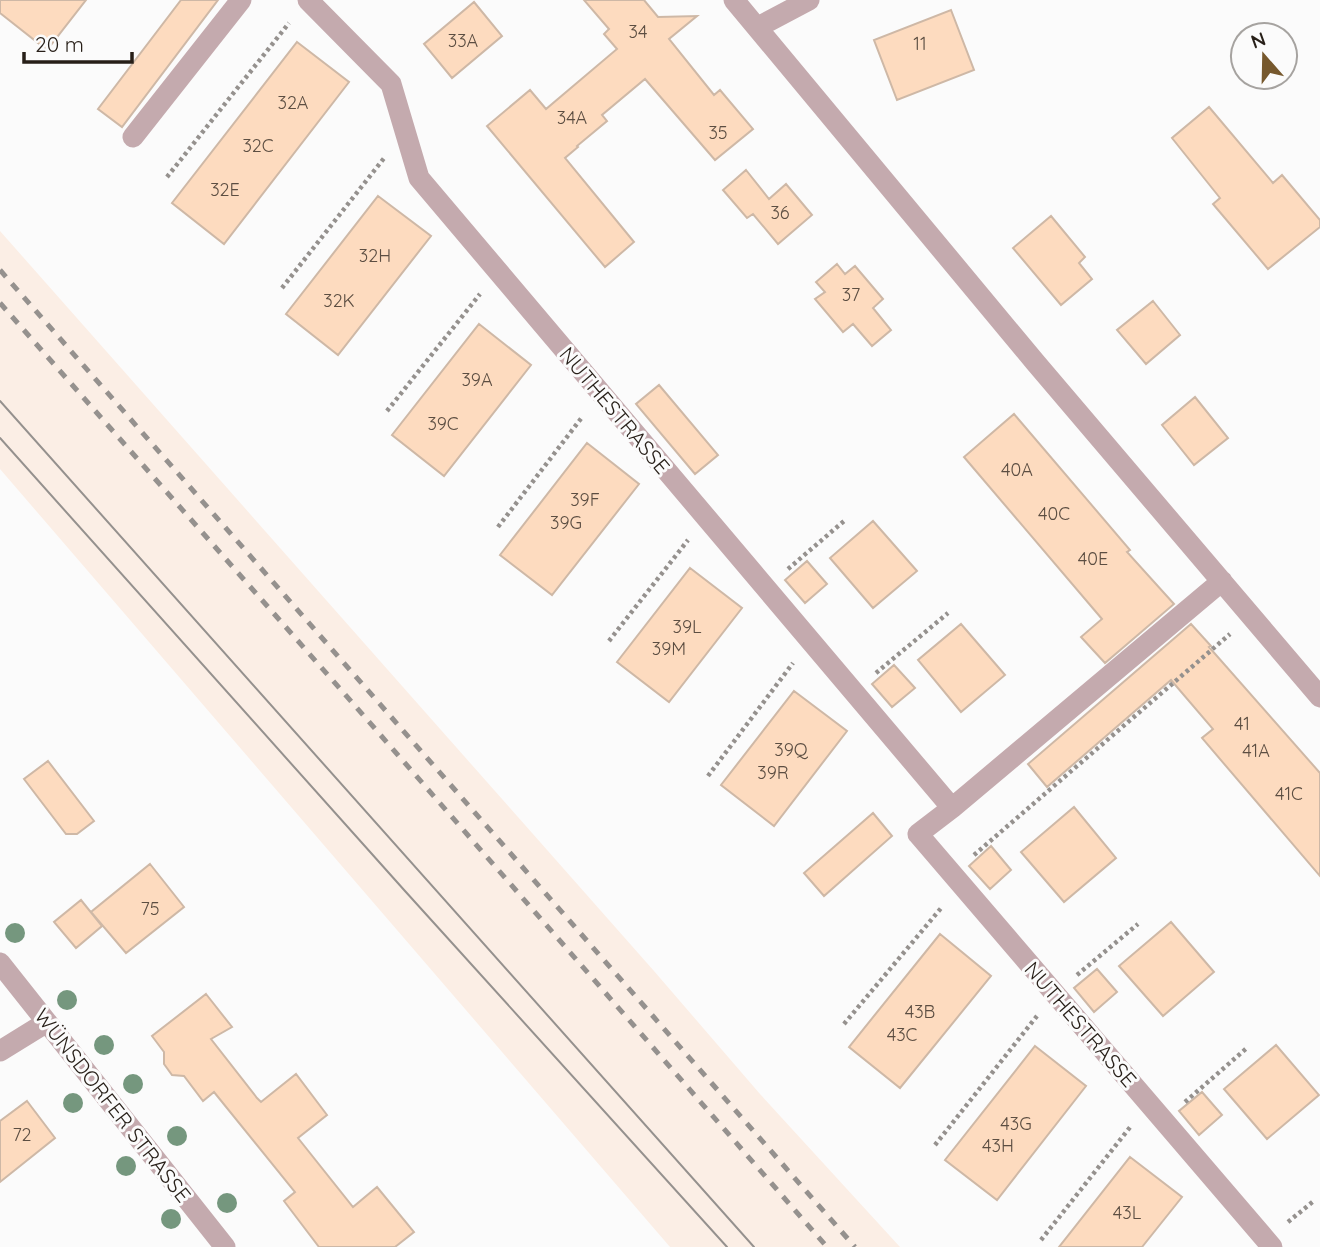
<svg xmlns="http://www.w3.org/2000/svg" width="1320" height="1247" viewBox="0 0 1320 1247" font-family="Quicksand,sans-serif">
<style>
.built{fill:#fbeee5}
.building{fill:#fddbbf;stroke:#ceb8a6;stroke-width:2}
.lines{fill:none;stroke-linecap:round;stroke-linejoin:round}
.path{stroke:#95918e;stroke-width:4.5;stroke-dasharray:3.5 3.5;stroke-linecap:butt}
.minor{stroke:#c4aaae;stroke-width:21}
.tram{stroke:#95918e;stroke-width:2}
.rail{stroke:#95918e;stroke-width:5;stroke-dasharray:9 9;stroke-linecap:butt}
.tree{fill:#75977e}
.labels{text-anchor:middle;dominant-baseline:central;stroke-width:6;stroke-linejoin:round;paint-order:stroke}
.number-label{font-size:18px;fill:#5c4e42}
.street-label{font-size:21px;fill:#271f18;stroke:#fbfbfb}
</style>
<rect width="100%" height="100%" fill="#fbfbfb"/>
<path class="built" d="M0,231L654,971L760,1094L900,1247H670L0,469Z"/>
<path class="building" d="M0,0H86L47,50L0,13Z
M181,0H218L122,127L98,109Z
M584,0H644L658,17L697,16L669,39L714,95L720,90L753,129L715,160L645,79L602,115L607,121L577,146L578,147L565,158L634,242L605,267L487,126L530,90L546,109L617,49L604,34L609,29Z
M474,2L502,36L452,78L424,44Z
M951,10L974,70L897,100L874,40Z
M297,42L349,82L224,244L172,203Z
M1209,107L1273,183L1282,175L1320,220V227L1268,269L1213,204L1220,198L1172,138Z
M746,170L769,199L786,184L812,215L778,244L753,214L747,218L723,190Z
M378,196L431,236L338,355L286,314Z
M1051,216L1085,257L1079,263L1092,279L1061,305L1013,248Z
M837,264L845,274L855,266L883,299L873,308L891,330L872,346L853,324L843,332L815,299L825,292L816,282Z
M1153,301L1180,335L1146,364L1117,330Z
M479,324L531,365L444,476L392,435Z
M659,385L718,455L695,474L636,404Z
M1195,397L1228,438L1194,465L1162,425Z
M1014,414L1130,550L1127,552L1174,604L1105,663L1081,637L1102,619L964,457Z
M587,443L639,484L552,595L500,555Z
M873,521L917,571L873,608L830,558Z
M807,561L827,584L805,603L785,580Z
M690,568L742,608L669,702L617,662Z
M961,624L1005,675L961,712L918,660Z
M1191,624L1211,646L1209,647L1320,773V876L1202,738L1213,729L1171,680L1047,787L1028,764Z
M894,665L915,688L892,707L872,684Z
M794,691L847,731L774,826L721,785Z
M48,761L94,821L77,834H66L24,779Z
M1074,807L1116,858L1064,902L1021,852Z
M873,813L892,836L824,896L804,873Z
M991,846L1011,870L990,889L969,866Z
M150,864L184,907L126,953L91,912Z
M81,900L102,926L76,948L54,922Z
M1171,922L1214,972L1163,1016L1119,966Z
M940,934L991,976L900,1088L849,1047Z
M1097,969L1117,992L1094,1012L1074,988Z
M206,994L232,1027L211,1039L257,1098L261,1102L296,1074L327,1115L298,1138L353,1207L377,1187L414,1232L395,1247H319L284,1201L295,1192L214,1092L203,1101L184,1076L172,1075L164,1064V1052L152,1036Z
M1276,1045L1319,1095L1267,1139L1224,1089Z
M1035,1046L1086,1086L997,1200L945,1160Z
M1202,1092L1222,1115L1199,1135L1179,1111Z
M27,1101L55,1138L0,1182V1121Z
M1130,1157L1182,1197L1142,1247H1059Z"/>
<g class="lines">
<path class="path" d="M167,177L289,23
M282,288L385,157
M387,411L480,294
M498,527L583,416
M788,569L844,521
M609,641L688,540
M876,673L948,613
M708,776L793,663
M974,855L1230,634
M1077,975L1138,924
M844,1024L942,907
M1185,1102L1248,1047
M935,1145L1037,1016
M1288,1222L1315,1200
M1041,1240L1131,1126"/>
<path class="minor" d="M308,0L391,84L419,178L952,808
M734,0L1035,362L1320,697
M758,27L809,0
M133,137L241,0
M1222,581L952,808L918,834L1272,1247
M0,963L225,1247
M0,1051L47,1022"/>
<path class="tram" d="M0,401L754,1247
M0,438L405,891L727,1247"/>
<path class="rail" d="M0,270L855,1247
M0,303L343,692L827,1247"/>
</g>
<g class="tree">
<circle cx="15" cy="933" r="10"/>
<circle cx="67" cy="1000" r="10"/>
<circle cx="104" cy="1045" r="10"/>
<circle cx="133" cy="1084" r="10"/>
<circle cx="73" cy="1103" r="10"/>
<circle cx="177" cy="1136" r="10"/>
<circle cx="126" cy="1166" r="10"/>
<circle cx="227" cy="1203" r="10"/>
<circle cx="171" cy="1219" r="10"/>
</g>
<g class="labels">
<g class="number-label">
<text x="638" y="31">34</text>
<text x="463" y="40">33A</text>
<text x="920" y="43">11</text>
<text x="293" y="102">32A</text>
<text x="572" y="117">34A</text>
<text x="718" y="132">35</text>
<text x="258" y="145">32C</text>
<text x="225" y="189">32E</text>
<text x="780" y="212">36</text>
<text x="375" y="255">32H</text>
<text x="851" y="294">37</text>
<text x="339" y="300">32K</text>
<text x="477" y="379">39A</text>
<text x="443" y="423">39C</text>
<text x="1017" y="469">40A</text>
<text x="585" y="499">39F</text>
<text x="1054" y="513">40C</text>
<text x="566" y="522">39G</text>
<text x="1093" y="558">40E</text>
<text x="687" y="626">39L</text>
<text x="669" y="648">39M</text>
<text x="1242" y="723">41</text>
<text x="791" y="749">39Q</text>
<text x="1256" y="750">41A</text>
<text x="773" y="772">39R</text>
<text x="1289" y="793">41C</text>
<text x="150" y="908">75</text>
<text x="920" y="1011">43B</text>
<text x="902" y="1034">43C</text>
<text x="1016" y="1123">43G</text>
<text x="22" y="1134">72</text>
<text x="998" y="1145">43H</text>
<text x="1127" y="1212">43L</text>
</g>
<g class="street-label">
<text transform="translate(615 410) rotate(50)">NUTHESTRASSE</text>
<text transform="translate(1081 1024) rotate(49)">NUTHESTRASSE</text>
<text transform="translate(113 1105) rotate(52)">WÜNSDORFER STRASSE</text>
</g>
</g>
<g transform="translate(1264 56) rotate(340)"><circle r="33" fill="#fbfbfb" stroke="#a6a3a0" stroke-width="2"/>
<path d="M0-5L12 26L0 18L-12 26Z" fill="#76582d"/>
<text y="-10" font-size="19" font-weight="bold" text-anchor="middle" fill="#271f18">N</text>
</g>
<path d="M24 52v10h108v-10" fill="none" stroke="#271f18" stroke-width="3.5"/>
<text x="35" y="52" font-size="21" fill="#271f18" stroke="#fbfbfb" stroke-width="5" paint-order="stroke">20 m</text>
</svg>
